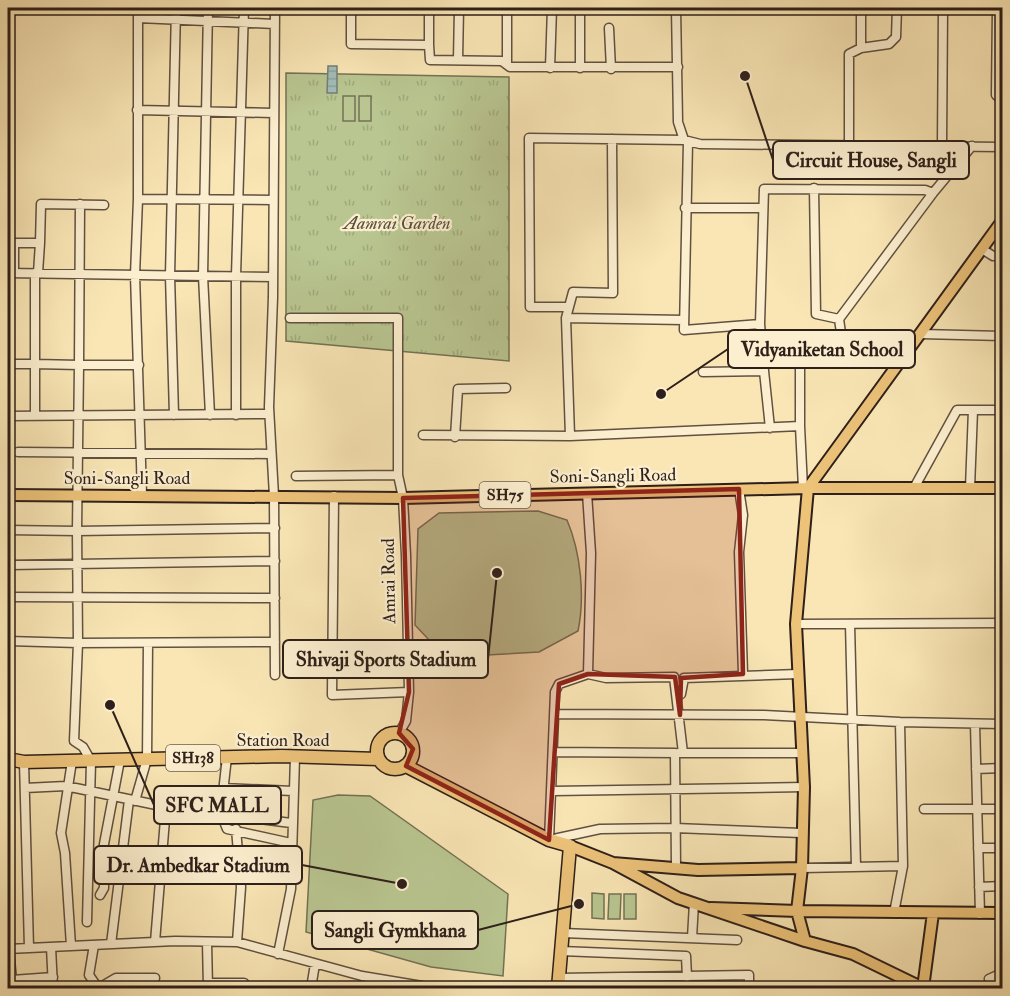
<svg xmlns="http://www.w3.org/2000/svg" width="1010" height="996" viewBox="0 0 1010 996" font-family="'IM FELL Double Pica',serif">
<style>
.grass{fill:url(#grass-tufts);stroke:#737256;stroke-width:1.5}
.pitch{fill:#b9c691;stroke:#737256;stroke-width:1.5}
.water{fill:url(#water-rules);stroke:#737e78;stroke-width:1.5}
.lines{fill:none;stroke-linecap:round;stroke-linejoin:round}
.minor-casing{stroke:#605141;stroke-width:11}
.major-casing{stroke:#2d1f1a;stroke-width:14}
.highway-casing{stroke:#2d1f1a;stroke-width:15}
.minor{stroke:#fcefcf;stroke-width:8}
.major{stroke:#edc37a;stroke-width:10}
.highway{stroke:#edc37a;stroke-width:12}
.marked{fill:#8f2418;fill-opacity:0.2;stroke:#8f2418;stroke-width:4.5;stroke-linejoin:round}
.labels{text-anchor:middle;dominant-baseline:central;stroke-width:4.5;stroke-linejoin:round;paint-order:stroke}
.shield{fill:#fcefcf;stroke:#6b5d50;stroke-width:1.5}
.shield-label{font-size:16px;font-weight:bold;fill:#2d1f1a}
.park-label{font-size:18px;font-style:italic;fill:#57513e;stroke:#fcefcf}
.street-label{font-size:18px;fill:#2d1f1a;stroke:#fcefcf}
.leader{fill:none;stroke:#2d1f1a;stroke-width:2}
.callout-dot{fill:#2d1f1a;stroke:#fcefcf;stroke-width:2}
.callout{fill:#fcefcf;stroke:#2d1f1a;stroke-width:2}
.callout-label{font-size:20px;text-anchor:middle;font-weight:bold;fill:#2d1f1a}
</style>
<defs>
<pattern id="grass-tufts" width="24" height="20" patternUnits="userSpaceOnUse" patternTransform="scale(1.5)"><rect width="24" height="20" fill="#b9c691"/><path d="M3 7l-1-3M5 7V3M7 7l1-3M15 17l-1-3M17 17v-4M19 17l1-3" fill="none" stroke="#9faa7c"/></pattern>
<pattern id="water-rules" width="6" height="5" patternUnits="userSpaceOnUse" patternTransform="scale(1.5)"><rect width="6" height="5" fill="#a2bdb7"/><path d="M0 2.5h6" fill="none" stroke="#8ca29d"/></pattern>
</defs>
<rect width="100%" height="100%" fill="#fae6b5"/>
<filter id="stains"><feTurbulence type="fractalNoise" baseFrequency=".00333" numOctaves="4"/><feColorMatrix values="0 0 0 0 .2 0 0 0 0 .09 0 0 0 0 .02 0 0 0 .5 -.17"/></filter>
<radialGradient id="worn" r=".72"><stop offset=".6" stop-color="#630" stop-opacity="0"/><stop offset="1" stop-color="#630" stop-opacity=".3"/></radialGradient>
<path class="grass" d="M286,73L509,77V361L286,341Z"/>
<path class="pitch" d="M343,96H355V121H343Z
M359,96H371V121H359Z
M538,511L567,520C581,553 585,597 578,631L539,652L468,656L448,651L430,641L415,625L418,529L439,513Z
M338,795L370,796L508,894L503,976L431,967L306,932L313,800Z
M592,893L604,894V919L592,918Z
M609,894H621L620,919H608Z
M624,894H636V919H624Z"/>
<path class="water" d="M328,66H337V93H327Z"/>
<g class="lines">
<g class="minor-casing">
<path id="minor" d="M138,8V199L135,275L142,494
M208,8L203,276L210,415
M275,8L273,297L269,407L274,496L275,675
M351,8V44L429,45V8
M507,8V64
M676,8L678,122L684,140
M997,8L996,95L1002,100
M138,18L274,24
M609,28L611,69
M429,45L430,60L502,61L510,67H678
M861,48L889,44L896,37L897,8
M458,60L459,8
M550,68L552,8
M580,68V8
M137,110L273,113
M688,142L684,330L760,324L764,371L703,372
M849,144V54L861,48V8
M942,145L943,8
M814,188L816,314L839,319
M138,199L273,200
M80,204L79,365H139
M685,208H763
M8,243H40L38,273
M40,243L41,204L104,205
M982,249L993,256H1002
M8,273L273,277
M14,273V243
M35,273V364L79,365L77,531L275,528
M568,307H530L529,138L684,140L700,144L1002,147
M290,318H398V475L403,498L406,555L409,692L406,721L399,733
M566,318L684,320
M760,324L764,189L925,190L933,193
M921,334L1002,336
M907,354H844L839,319L933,193L972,146
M8,364H35V416
M764,371L770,428
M174,415L170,276L176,8
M236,415V276L244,8
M8,416L269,414
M800,426L803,488
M423,435L570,436L800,426V361L844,354
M570,436L566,318L573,292L613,293L612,139
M455,437L458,389L506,388
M18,452L270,454
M296,476L398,475
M914,488L957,410H1002
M970,488L973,410
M739,489L743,515L739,552L743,674
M587,493L591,553L588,674
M334,496L332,695L409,692
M8,530L77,531L78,643L275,642
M8,565L275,561
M8,597L275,598
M796,624L1002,623
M850,624L856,867
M8,641L78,643L74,741L83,747L91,761L87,922
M331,645H407
M681,694L684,678L798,674
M554,714L764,715L900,722L1002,724
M975,724L980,914
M553,752L675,753L676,867
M678,753H801
M683,753L674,677L606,678L588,674L559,684L555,692L549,840L600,829L675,828L801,833
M24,762L29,948
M976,769L1002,768
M25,788L66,786L223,819L227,829L291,843
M223,788L293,791
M553,791L804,787
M135,801L147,759L148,643
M924,809H1002
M220,819L227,757
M260,819L291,823
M236,829L241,887L237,942
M978,848H1002
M802,868L903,866
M979,887L1002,886
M100,895L104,888V844L120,760
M894,913L903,866L900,722
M563,933L737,940
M692,938L694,903
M155,942L166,807
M207,942L208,988
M111,944L129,800
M94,945L89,975L98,988
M71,946L65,853L61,833L72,761
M51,947L53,988
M8,949L175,941L237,942L362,976L434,988
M9,949L12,980L53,977
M561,951L686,956L687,977
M278,954L291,889L295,757
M559,978L749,975V988
M989,979L1002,973
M208,983H244
M99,988L116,978H155
M311,988L315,964
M372,988L374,978"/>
</g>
<g class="major-casing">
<path id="major" d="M8,495L403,498L808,488H1002
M570,846L613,863L678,898L805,941
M613,863L698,870L802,868L797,911L805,941L853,954L923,988
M802,868L804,787L796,624L808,488L1002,221
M711,908L797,911L1002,913
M923,988L933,913"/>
</g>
<g class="highway-casing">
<path id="highway" d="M377 751a18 18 0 1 1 36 0a18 18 0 1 1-36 0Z
M8,759L24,762L282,756L378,759
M406,766L549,840L570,846L558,988"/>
</g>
<use href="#minor" class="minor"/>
<use href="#major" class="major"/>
<use href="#highway" class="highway"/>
</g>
<path class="marked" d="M739,489L743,674L681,678L680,715L675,677L588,674L559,684L549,840L406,766L413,749L399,733L409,692L403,498Z"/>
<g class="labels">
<g class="shield">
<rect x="479.5" y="482" width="51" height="26" rx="4.5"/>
<rect x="166" y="745" width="54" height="26" rx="4.5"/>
</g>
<g class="shield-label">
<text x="505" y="495">SH75</text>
<text x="193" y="758">SH138</text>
</g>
<g class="park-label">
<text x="397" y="223">Aamrai Garden</text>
</g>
<g class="street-label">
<text transform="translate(613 476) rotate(-1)">Soni-Sangli Road</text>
<text x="127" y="478">Soni-Sangli Road</text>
<text transform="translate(389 581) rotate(-91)">Amrai Road</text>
<text x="283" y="740">Station Road</text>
</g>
</g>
<path class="leader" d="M745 76L773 160M661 394L728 349M497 573L488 659M110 705L154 805M402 884L302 865M579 904L478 930"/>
<g class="callout-dot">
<circle cx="745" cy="76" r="6"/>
<circle cx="661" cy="394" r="6"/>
<circle cx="497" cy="573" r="6"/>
<circle cx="110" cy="705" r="6"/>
<circle cx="402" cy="884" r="6"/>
<circle cx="579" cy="904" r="6"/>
</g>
<g class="callout">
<rect x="773" y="141" width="196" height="38" rx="6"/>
<rect x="728" y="330" width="187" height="38" rx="6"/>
<rect x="283" y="640" width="205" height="38" rx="6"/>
<rect x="154" y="786" width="127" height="38" rx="6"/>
<rect x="94" y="846" width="208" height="38" rx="6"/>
<rect x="312" y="911" width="166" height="38" rx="6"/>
</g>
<g class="callout-label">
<text x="871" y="167">Circuit House, Sangli</text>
<text x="822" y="356">Vidyaniketan School</text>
<text x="386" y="666">Shivaji Sports Stadium</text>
<text x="217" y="812">SFC MALL</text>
<text x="198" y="872">Dr. Ambedkar Stadium</text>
<text x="395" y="937">Sangli Gymkhana</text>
</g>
<rect width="1010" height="996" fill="none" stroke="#fae6b5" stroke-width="30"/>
<rect x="9" y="9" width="992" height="978" fill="none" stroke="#2d1f1a" stroke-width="3"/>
<rect x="15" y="15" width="980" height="966" fill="none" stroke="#2d1f1a" stroke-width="1.5"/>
<rect width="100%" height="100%" filter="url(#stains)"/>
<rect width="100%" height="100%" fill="url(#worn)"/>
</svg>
